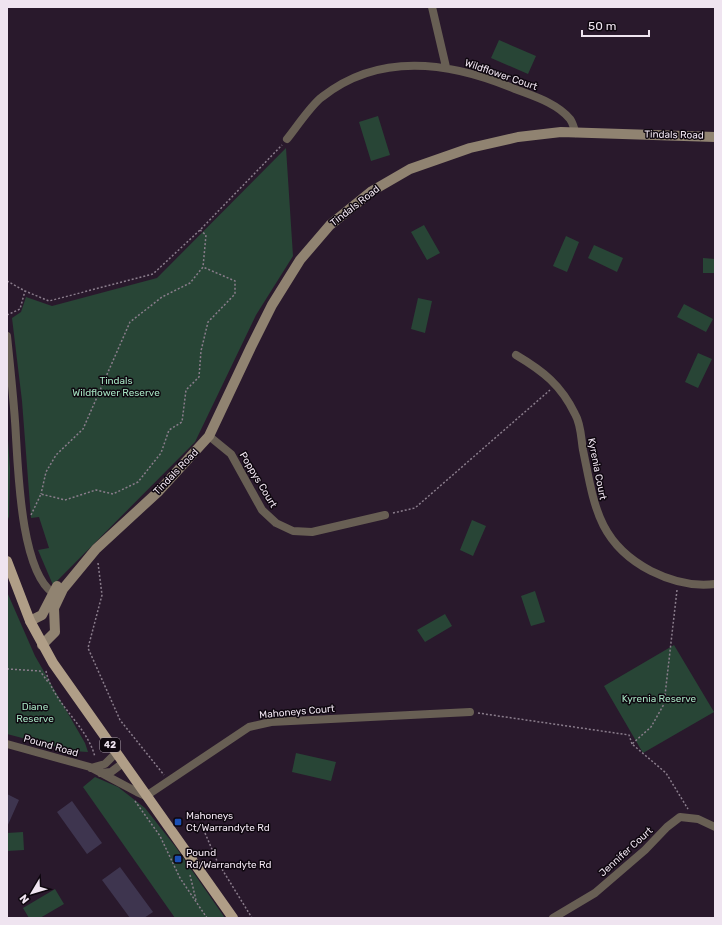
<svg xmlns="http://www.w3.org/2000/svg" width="722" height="925" viewBox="0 0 722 925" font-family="Rubik,sans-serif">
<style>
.green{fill:#284536}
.building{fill:#3e354f}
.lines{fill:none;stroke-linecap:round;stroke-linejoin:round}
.path{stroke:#8a7d8c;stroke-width:1.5;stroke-dasharray:2 2;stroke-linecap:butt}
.street{stroke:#685f54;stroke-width:8}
.secondary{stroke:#908371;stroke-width:10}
.primary{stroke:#b09e87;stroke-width:10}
.transit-dot{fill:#1a4fb4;stroke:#0e070f;stroke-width:1.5}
.labels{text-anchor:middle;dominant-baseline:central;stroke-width:3;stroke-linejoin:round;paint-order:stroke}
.shield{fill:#0e070f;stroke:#aca2ac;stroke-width:1}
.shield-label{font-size:9px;font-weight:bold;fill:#efe4f0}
.street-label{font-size:10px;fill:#efe4f0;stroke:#0e070f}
.park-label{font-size:10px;fill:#a5e2c1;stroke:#0e070f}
.poi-label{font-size:10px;fill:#efe4f0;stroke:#0e070f;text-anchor:start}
</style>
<rect width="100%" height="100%" fill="#29192c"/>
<path class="green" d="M499,40L536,56L528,74L491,58Z
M378,116L390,155L371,161L359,122Z
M286,148L293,256L256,315L195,442L53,585L38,550L49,548L39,517L31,518L22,401L12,318L21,312L26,297L52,306L157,278Z
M424,225L440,253L427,260L411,232Z
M566,236L579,242L567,272L553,266Z
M594,245L623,258L617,272L588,258Z
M703,258L715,259V273H703Z
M418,298L432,301L425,333L411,329Z
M684,304L713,319L706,332L677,317Z
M698,353L712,359L698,388L685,382Z
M7,426L10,469L9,519L7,514Z
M472,520L486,526L473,556L460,550Z
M535,591L545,622L531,626L521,596Z
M7,592L35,656L85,743L88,752L72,751L7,734Z
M445,614L452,626L425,642L417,630Z
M674,645L714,712L643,753L604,686Z
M296,753L336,762L331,781L292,772Z
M95,777L118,787L145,808L175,846L225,918H175L83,787Z
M23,832L24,850L7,851V833Z
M55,889L64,904L40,918H29L23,908Z"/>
<path class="building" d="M7,794L19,800L7,827Z
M72,801L102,843L87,854L57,812Z
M120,867L153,912L144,918H130L102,880Z"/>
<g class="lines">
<path class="path" d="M200,230L206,235L203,267
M7,281L25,291L49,301L153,274L200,230L282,145
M7,315L20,309L25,291
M393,513L415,508L550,390
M31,515L41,494L65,500L96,490L113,494L138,482L161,453L169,430L182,422L186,390L199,377L201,351L208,322L235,294V281L203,267L190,283L162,297L130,322L83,429L56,455L46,472L41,494
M98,563L102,595L88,648L120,720L164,775
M677,590L664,704L651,727L632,744L666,773L688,809
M7,669L40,671L48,682
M46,671C53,704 87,725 95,757
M478,713L629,735L632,744
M135,801L160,836L180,878L207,918
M205,833L217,861L252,918
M190,875L196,900"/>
<path class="street" d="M432,7L446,67
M287,139C296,128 311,105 322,97C380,51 451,62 515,89C533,96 557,103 570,119C573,123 574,129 576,133
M7,336C10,365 13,393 15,421C18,461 19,569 53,593
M516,355C543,371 561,385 575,414C581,424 581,438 583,450C594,503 597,543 651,571C671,581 692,587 715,584
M209,436L231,454L262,510L276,523L293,531L312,532L385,515
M7,744L90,767L137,792L146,796L249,727L271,722L470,712
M91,768L105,764L116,753
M101,773L111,772L123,763
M553,918L595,893L645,850L667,827L680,817L698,819L715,827"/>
<path class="secondary" d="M30,621L42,615L57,586
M42,645L55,632L54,608L63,589L96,549L159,491L209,436L251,347L272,305L300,260L330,225L372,191L410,169L470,148L518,137L561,132L715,137"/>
<path class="primary" d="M7,561L30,621L53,663L233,918"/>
</g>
<g class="transit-dot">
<rect x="174" y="818" width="8" height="8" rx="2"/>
<rect x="174" y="855" width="8" height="8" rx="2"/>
</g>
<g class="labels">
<rect class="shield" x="100" y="738" width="20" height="14" rx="3"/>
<g class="shield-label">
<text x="110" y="745">42</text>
</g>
<g class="street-label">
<text transform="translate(501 75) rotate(19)">Wildflower Court</text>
<text transform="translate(674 135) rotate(1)">Tindals Road</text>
<text transform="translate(355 206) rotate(-38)">Tindals Road</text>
<text transform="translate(597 469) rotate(79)">Kyrenia Court</text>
<text transform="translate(176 472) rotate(-46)">Tindals Road</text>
<text transform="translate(258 480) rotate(59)">Poppys Court</text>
<text transform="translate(297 712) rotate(-5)">Mahoneys Court</text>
<text transform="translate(51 746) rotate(16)">Pound Road</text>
<text transform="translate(626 852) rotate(-42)">Jennifer Court</text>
</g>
<g class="park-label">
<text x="116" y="381">Tindals<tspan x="116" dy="12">Wildflower Reserve</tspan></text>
<text x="659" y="699">Kyrenia Reserve</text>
<text x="35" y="707">Diane<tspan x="35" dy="12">Reserve</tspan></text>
</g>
<g class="poi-label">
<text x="186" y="816">Mahoneys<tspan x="186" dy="12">Ct/Warrandyte Rd</tspan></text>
<text x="186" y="853">Pound<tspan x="186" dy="12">Rd/Warrandyte Rd</tspan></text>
</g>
</g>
<rect width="722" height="925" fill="none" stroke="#efe4f0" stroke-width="16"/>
<g transform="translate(32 893) rotate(232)" stroke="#0e070f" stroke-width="3" paint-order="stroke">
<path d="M0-3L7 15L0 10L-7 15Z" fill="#efe4f0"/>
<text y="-6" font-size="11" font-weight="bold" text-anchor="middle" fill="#efe4f0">N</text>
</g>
<path d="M582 30v6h67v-6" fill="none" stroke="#efe4f0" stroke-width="2"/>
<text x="588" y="30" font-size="12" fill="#efe4f0" stroke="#0e070f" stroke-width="3" paint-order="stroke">50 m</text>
</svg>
